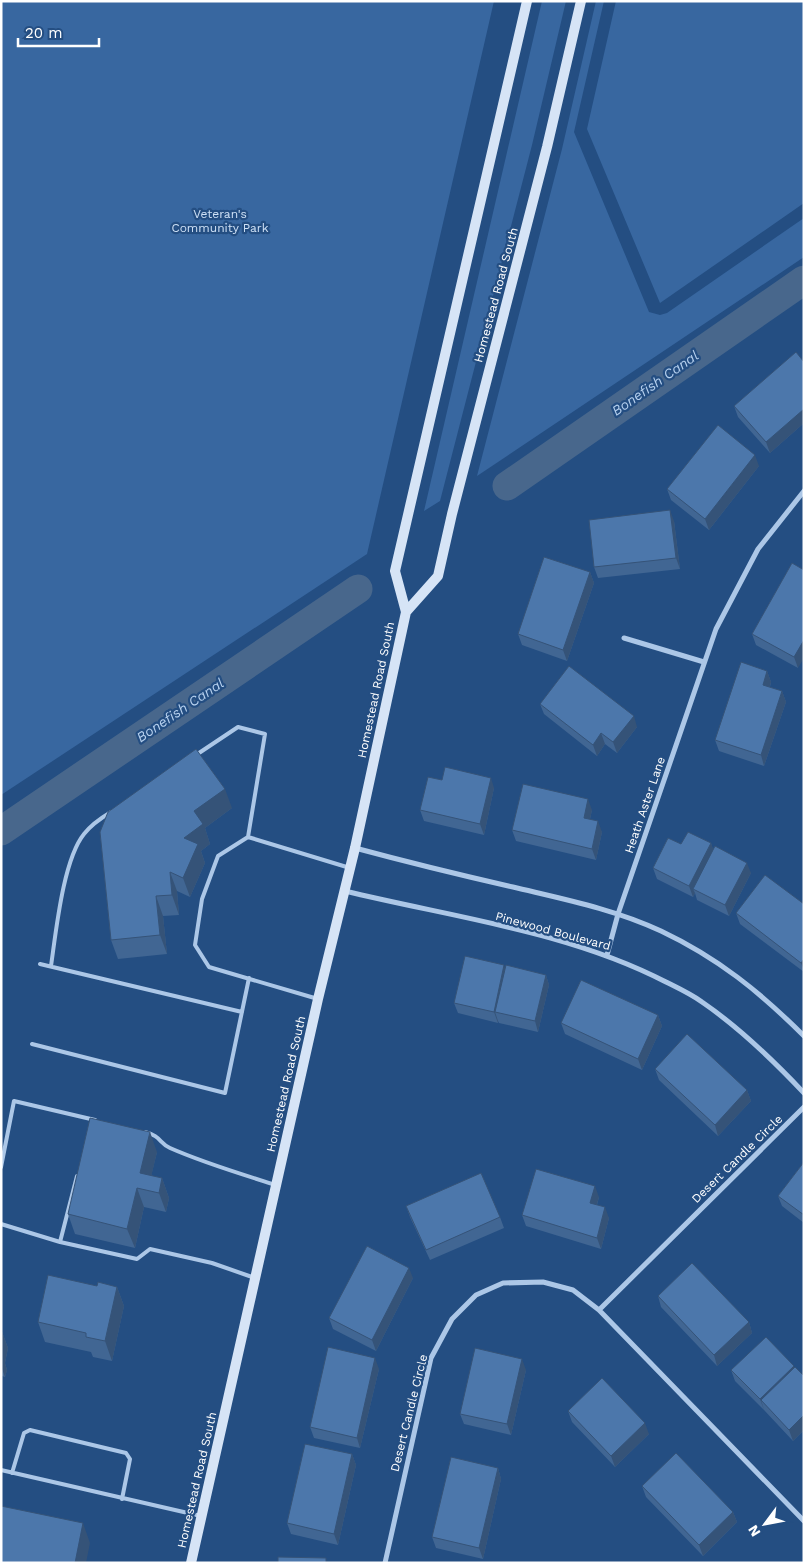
<svg xmlns="http://www.w3.org/2000/svg" width="805" height="1564" viewBox="0 0 805 1564" font-family="'Work Sans',sans-serif">
<style>
.green{fill:#3867a0}
.lines{fill:none;stroke-linecap:round;stroke-linejoin:round}
.canal{stroke:#48678c;stroke-width:29}
.lane{stroke:#acc7e7;stroke-width:4}
.street{stroke:#acc7e7;stroke-width:5}
.secondary{stroke:#d6e4f6;stroke-width:10}
.wall{fill:#416693}
.shaded-wall{fill:#355378}
.building{fill:#4c77ab;stroke:#355378}
.labels{text-anchor:middle;dominant-baseline:central;stroke-width:4.5;stroke-linejoin:round;paint-order:stroke}
.park-label{font-size:12px;fill:#cfe1f6;stroke:#244e82}
.street-label{font-size:12px;fill:#fff;stroke:#244e82}
.water-label{font-size:14px;font-style:italic;fill:#b7d1ef;stroke:#244e82}
</style>
<rect width="100%" height="100%" fill="#244e82"/>
<path class="green" d="M1,1H494L367,554L1,795Z
M542,1H566L532,145L440,501L424,511Z
M596,1H604L574,132L649,312L660,315L667,313L804,218V257L477,476L562,149Z
M616,1H804V203L660,303L587,129Z"/>
<g class="lines">
<path class="canal" d="M507,486L804,280
M1,831L358,589"/>
<path class="lane" d="M196,755L238,727L265,734L248,837
M40,964L242,1012
M51,966C56,932 63,860 84,834C91,825 101,818 111,812
M318,999L209,967L195,945L202,899L218,856L248,837L350,868
M32,1044L225,1093L249,978
M145,1132C161,1136 159,1143 170,1148C204,1163 241,1174 276,1185
M1,1167L14,1101L95,1120
M1,1224L60,1242L137,1259L150,1249L212,1263L255,1278
M60,1242L77,1176
M1,1470L201,1516
M12,1473L24,1433L30,1430L126,1453L130,1459L122,1499"/>
<path class="street" d="M624,638L704,662
M355,848C407,862 460,875 513,887C563,899 614,909 661,931C718,958 760,992 804,1036
M345,891C451,917 568,931 666,982C678,988 691,994 702,1002C740,1028 772,1059 804,1093
M607,955L618,914L716,629L758,549L804,491
M599,1310L804,1107
M385,1563L431,1358L452,1319L476,1295L503,1283L543,1282L573,1290L599,1310L804,1521"/>
<path class="secondary" d="M406,612L438,576L452,514L547,147L581,1
M191,1563L318,999L355,848L406,612L395,571L527,1"/>
</g>
<path class="wall" d="M804,362V423L770,453L738,417L734,406Z
M759,466L709,530L671,500L667,489Z
M674,521L680,569L598,578L594,567Z
M792,563L798,668L756,645L752,634Z
M590,572L594,583L567,661L522,645L518,634Z
M767,671L771,682L770,687L782,691L786,702L764,766L719,751L715,740Z
M540,704L637,727L617,753L605,744L597,756L544,714Z
M442,780L494,788L484,835L424,821L420,810Z
M232,808L205,828L210,844L201,851L205,863L190,897L177,891L179,915L163,916L167,954L118,959L111,940L100,832Z
M592,810L590,819L602,832L596,860L516,841L512,830Z
M711,843L713,850L751,873L729,916L697,900L695,893L693,897L657,879L653,868L681,844Z
M804,904V972L740,924L736,913Z
M505,968L546,975L549,985L538,1032L499,1023L498,1021V1023L458,1013L454,1003Z
M658,1015L662,1026L642,1070L565,1034L561,1023Z
M655,1069L747,1090L751,1101L718,1136L659,1080Z
M157,1152L151,1176L162,1178L169,1198L166,1212L144,1207L135,1248L75,1234L68,1214Z
M804,1162V1223L782,1206L778,1196Z
M599,1197L597,1205L609,1218L601,1249L526,1226L522,1215Z
M406,1206L500,1217L504,1228L430,1260L410,1217Z
M413,1278L376,1351L333,1329L329,1318Z
M97,1286L117,1287L124,1306L112,1361L93,1357L91,1352L45,1342L38,1322Z
M658,1296L749,1322L752,1333L717,1366L661,1307Z
M1,1329L8,1348L5,1363L7,1370L5,1377L2,1376L1,1378Z
M794,1368L804,1376V1430L793,1441L764,1410L735,1381L731,1370Z
M379,1369L360,1448L314,1438L310,1427Z
M526,1370L511,1435L464,1424L460,1414Z
M568,1411L649,1434L615,1467L572,1422Z
M352,1454L356,1465L338,1545L291,1534L287,1523Z
M498,1468L501,1479L483,1559L436,1548L432,1537Z
M642,1486L733,1512L737,1522L703,1556L646,1497Z"/>
<path class="shaded-wall" d="M804,409V423L770,453L766,442Z
M755,455L759,466L709,530L705,519Z
M670,510L674,521L680,569L676,558Z
M590,572L594,583L567,661L563,650Z
M804,640V658L798,668L794,657Z
M767,671L771,682L767,696L763,685Z
M782,691L786,702L764,766L761,755Z
M634,716L637,727L617,753L613,742Z
M601,733L605,744L597,756L593,745Z
M491,778L494,788L484,835L480,824Z
M225,789L232,808L205,828L210,844L201,851L205,863L190,897L183,878L184,838L194,811Z
M588,799L592,810L588,828L584,818Z
M598,821L602,832L596,860L592,849Z
M711,843L715,854L693,889L695,893L693,897L689,886Z
M747,863L751,873L729,916L725,905Z
M170,872L177,891L179,915L172,895Z
M156,896L163,916L167,954L160,935Z
M804,959V970L801,963Z
M504,965L508,976L495,1012L498,1021V1023L494,1012Z
M546,975L549,985L538,1032L535,1021Z
M658,1015L662,1026L642,1070L638,1059Z
M747,1090L751,1101L718,1136L715,1125Z
M150,1132L157,1152L148,1190L140,1173Z
M162,1178L169,1198L166,1212L159,1193Z
M595,1186L599,1197L594,1214L590,1203Z
M137,1188L144,1207L135,1248L127,1229Z
M605,1207L609,1218L601,1249L597,1238Z
M409,1268L413,1278L376,1351L372,1340Z
M117,1287L124,1306L112,1361L105,1341Z
M749,1322L752,1333L717,1366L714,1355Z
M1,1329L8,1348L5,1363L7,1370L5,1377L1,1366Z
M375,1358L379,1369L360,1448L357,1438Z
M522,1359L526,1370L511,1435L507,1424Z
M794,1366L798,1377L761,1400L764,1410L760,1399Z
M804,1415V1430L793,1441L789,1430Z
M645,1423L649,1434L615,1467L611,1456Z
M352,1454L356,1465L338,1545L334,1534Z
M498,1468L501,1479L483,1559L479,1548Z
M733,1512L737,1522L703,1556L699,1545Z
M83,1523L90,1543L86,1563H75Z"/>
<path class="building" d="M796,352L804,362V409L766,442L734,406Z
M718,425L755,455L705,519L667,489Z
M670,510L676,558L594,567L589,520Z
M544,557L590,572L563,650L518,634Z
M792,563L804,570V640L794,657L752,634Z
M741,662L767,671L763,685L782,691L761,755L715,740Z
M569,666L634,716L613,742L601,733L593,745L540,704Z
M196,749L225,789L194,811L203,824L184,838L198,844L183,878L170,872L172,895L156,896L160,935L111,940L100,832L108,812Z
M445,767L491,778L480,824L420,810L428,777L442,780Z
M523,784L588,799L584,818L598,821L592,849L512,830Z
M688,832L711,843L689,886L653,868L668,838L681,844Z
M715,846L747,863L725,905L693,889Z
M765,875L804,904V959L801,963L736,913Z
M465,956L504,965L494,1012L454,1003Z
M506,965L546,975L535,1021L495,1012Z
M581,980L658,1015L638,1059L561,1023Z
M687,1034L747,1090L715,1125L655,1069Z
M90,1118L150,1132L140,1173L162,1178L159,1193L137,1188L127,1229L68,1214Z
M804,1162V1215L778,1196Z
M536,1169L595,1186L590,1203L605,1207L597,1238L522,1215Z
M481,1173L500,1217L426,1250L406,1206Z
M367,1246L409,1268L372,1340L329,1318Z
M692,1263L749,1322L714,1355L658,1296Z
M48,1275L97,1286L98,1282L117,1287L105,1341L86,1337V1333L38,1322Z
M766,1337L794,1366L760,1399L731,1370Z
M328,1347L375,1358L357,1438L310,1427Z
M475,1348L522,1359L507,1424L460,1414Z
M795,1367L804,1376V1415L789,1430L761,1400Z
M602,1378L645,1423L611,1456L568,1411Z
M305,1444L352,1454L334,1534L287,1523Z
M676,1453L733,1512L699,1545L642,1486Z
M451,1457L498,1468L479,1548L432,1537Z
M1,1506L83,1523L75,1563H1Z
M278,1557L326,1558V1563H278Z"/>
<g class="labels">
<g class="park-label">
<text x="220" y="214">Veteran's<tspan x="220" dy="14">Community Park</tspan></text>
</g>
<g class="street-label">
<text transform="translate(496 295) rotate(-75)">Homestead Road South</text>
<text transform="translate(376 690) rotate(-78)">Homestead Road South</text>
<text transform="translate(645 805) rotate(-71)">Heath Aster Lane</text>
<text transform="translate(553 931) rotate(15)">Pinewood Boulevard</text>
<text transform="translate(286 1084) rotate(-77)">Homestead Road South</text>
<text transform="translate(737 1159) rotate(-44)">Desert Candle Circle</text>
<text transform="translate(409 1413) rotate(-76)">Desert Candle Circle</text>
<text transform="translate(197 1480) rotate(-77)">Homestead Road South</text>
</g>
<g class="water-label">
<text transform="translate(655 383) rotate(-35)">Bonefish Canal</text>
<text transform="translate(180 710) rotate(-34)">Bonefish Canal</text>
</g>
</g>
<rect width="805" height="1564" fill="none" stroke="#ffffff" stroke-width="5"/>
<g transform="translate(765 1524) rotate(238)" stroke="#244e82" stroke-width="4" paint-order="stroke">
<path d="M0-4L9 19L0 12L-9 19Z" fill="#ffffff"/>
<text y="-8" font-size="14" font-weight="bold" text-anchor="middle" fill="#ffffff">N</text>
</g>
<path d="M18 38v8h81v-8" fill="none" stroke="#ffffff" stroke-width="2.5"/>
<text x="25" y="38" font-size="15" fill="#ffffff" stroke="#244e82" stroke-width="4" paint-order="stroke">20 m</text>
</svg>
